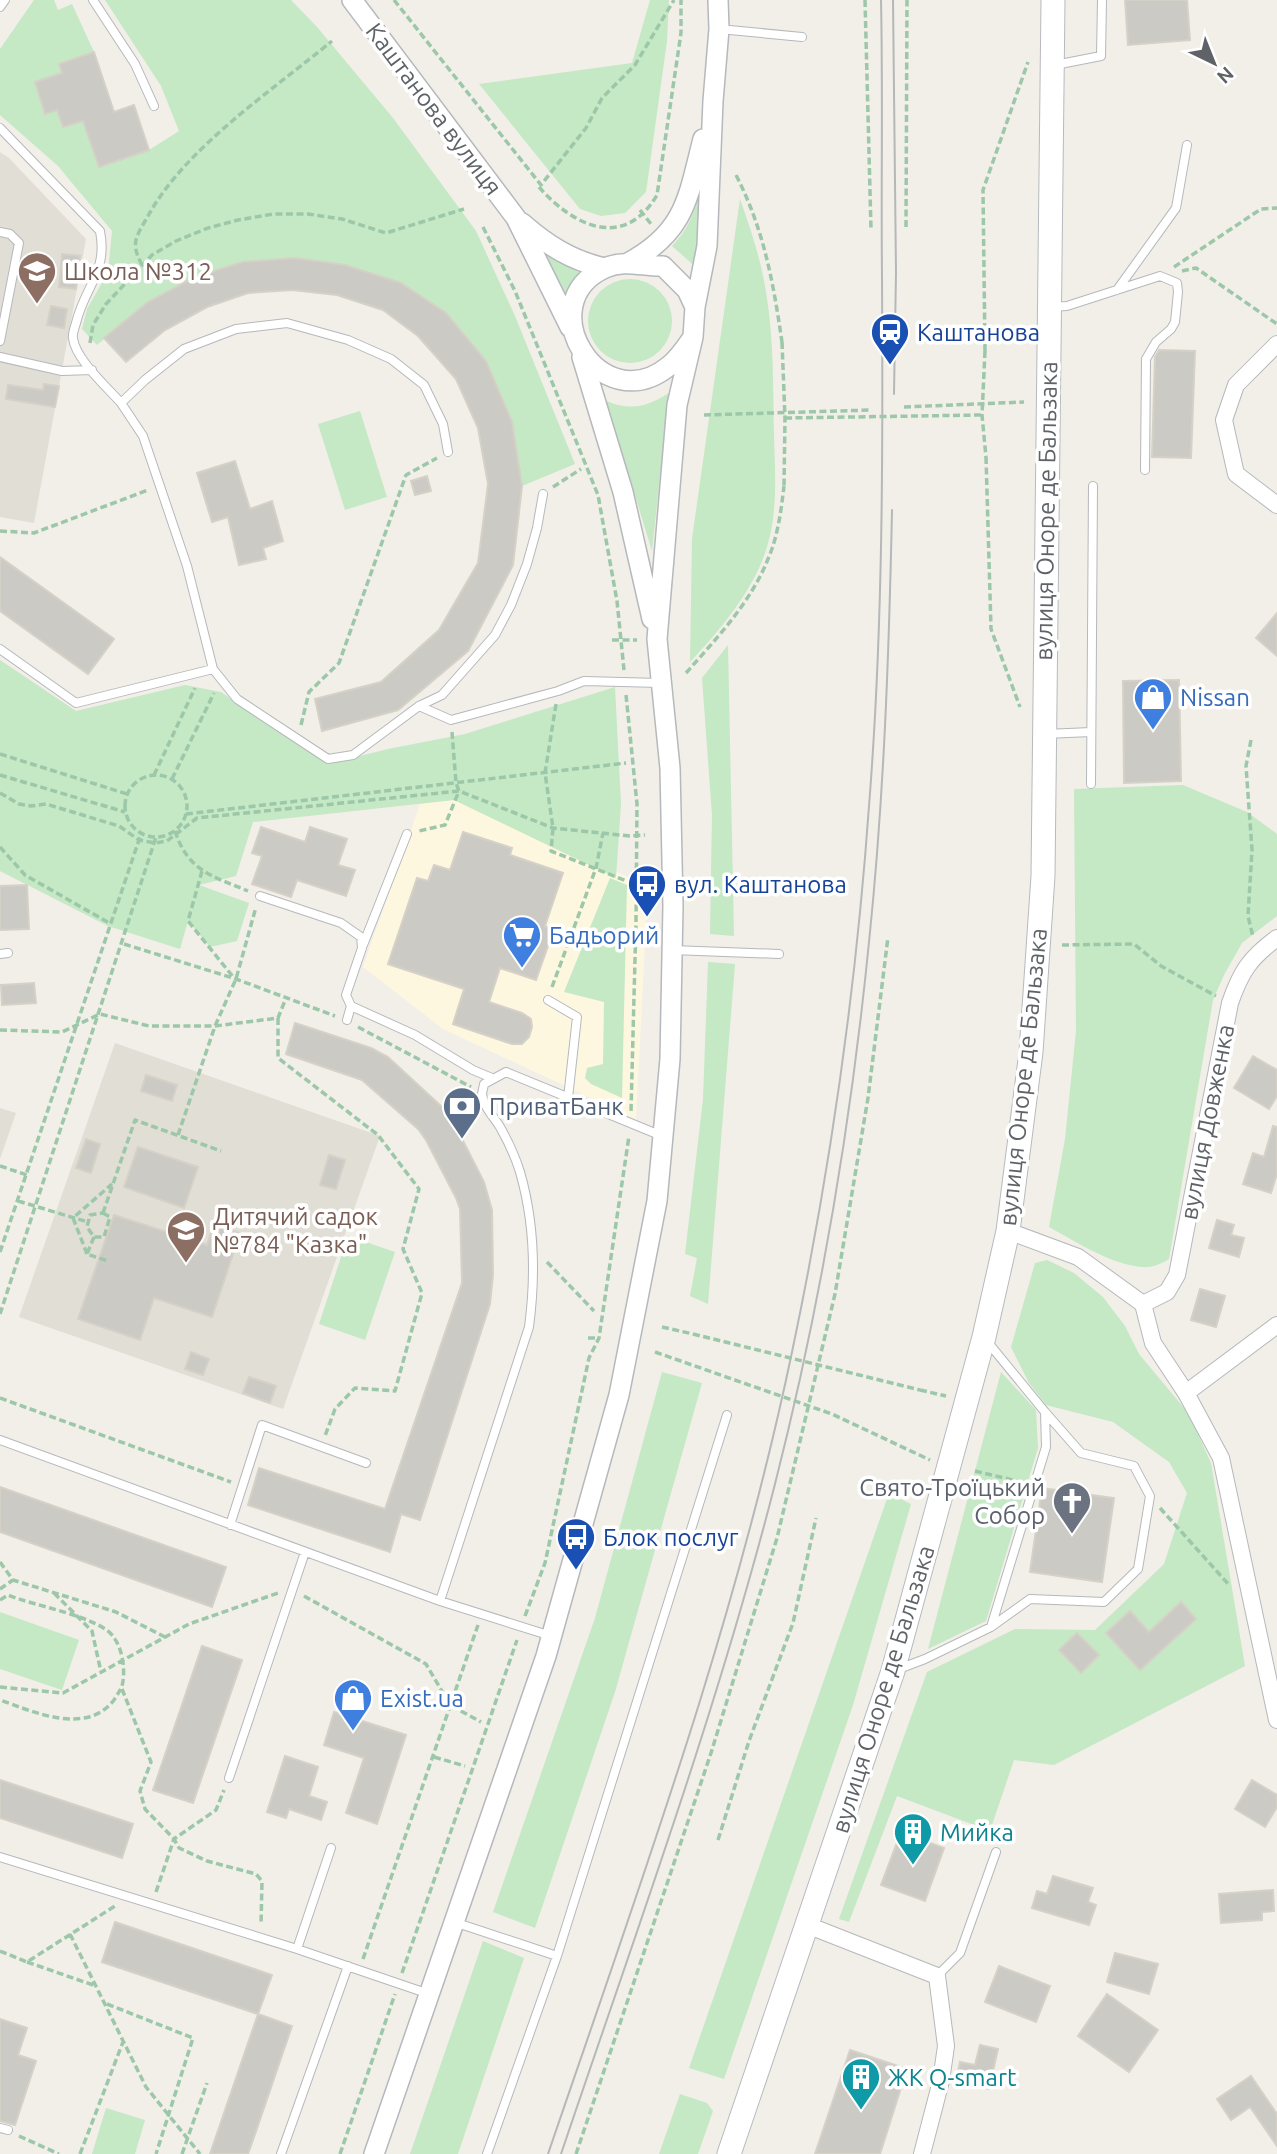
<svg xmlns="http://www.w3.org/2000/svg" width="1277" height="2154" viewBox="0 0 1277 2154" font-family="Ubuntu,sans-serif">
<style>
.commercial{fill:#fef7e0}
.education{fill:#e1ded6}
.green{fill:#c5e8c5}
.building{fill:#cccac5;stroke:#d6d1c6;stroke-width:2}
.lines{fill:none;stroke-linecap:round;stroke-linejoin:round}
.service-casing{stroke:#b5b8bc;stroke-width:10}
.minor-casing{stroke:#b5b8bc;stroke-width:18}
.tertiary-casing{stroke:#b5b8bc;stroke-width:22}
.secondary-casing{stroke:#b6babf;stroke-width:25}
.path{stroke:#9cc7a9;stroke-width:3.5;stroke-dasharray:7 3.5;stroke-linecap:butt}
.service{stroke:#fff;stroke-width:8}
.minor{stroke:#fff;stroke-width:16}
.tertiary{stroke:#fff;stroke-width:19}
.secondary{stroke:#fff;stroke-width:23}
.tram{stroke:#b6b7b8;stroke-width:2}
.path-bridge{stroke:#9cc7a9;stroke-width:3.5;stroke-dasharray:7 3.5;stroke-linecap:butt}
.labels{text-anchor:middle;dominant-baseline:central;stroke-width:7;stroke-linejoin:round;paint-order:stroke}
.street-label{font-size:24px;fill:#5f6368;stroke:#fff}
.education-label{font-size:24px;fill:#785e54;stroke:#fff;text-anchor:start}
.transit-label{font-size:24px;fill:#164399;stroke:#fff;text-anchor:start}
.shop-label{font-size:24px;fill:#366cbe;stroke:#fff;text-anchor:start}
.service-label{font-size:24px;fill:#4e5e75;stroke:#fff;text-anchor:start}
.worship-label{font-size:24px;fill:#5b616d;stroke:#fff;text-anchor:end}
.culture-label{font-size:24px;fill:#0d838f;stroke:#fff;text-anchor:start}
</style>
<rect width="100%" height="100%" fill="#f1efe8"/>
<path class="commercial" d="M454,800L648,886L636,1119L443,1029L363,967L420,804Z"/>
<path class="education" d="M0,152L9,158L86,239L34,523L0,517Z
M115,1043L380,1136L283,1409L19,1317Z
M0,1108L16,1113L0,1159Z"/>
<path class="green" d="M34,0H54L58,10L72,4L94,52L59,64L62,73L35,83L45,113L57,110L63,127L83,121L99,167L149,150L179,131L161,86L105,0H291L317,27L393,118L476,231L515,316L575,464L522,486L512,422L486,361L446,313L295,258L243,262L195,277L148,302L97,345L82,329L87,309L108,272L112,231L58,166L0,115V49Z
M650,0H669L667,41L646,192L625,213L601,216L580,209L479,84L632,63Z
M703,179L698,269L672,246C691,227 697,205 703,179Z
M740,199C751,230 761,260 766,292C774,339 773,388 774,436C775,473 778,511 767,547C754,590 720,630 690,662L692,539Z
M541,251L580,273L571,284L566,298Z
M588 321a42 42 0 1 1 84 0a42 42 0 1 1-84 0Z
M669,393L652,551L606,401C631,411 647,407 669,393Z
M360,411L387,497L345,510L318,424Z
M728,645L734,936L710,934L712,815L702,678Z
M0,660L76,711L185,685L221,692L328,764L388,749L465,734L615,687L621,804L616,878L454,800L253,822L236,876L199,885L249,903L237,941L210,947L188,921L180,949L108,926L0,871Z
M1183,785L1247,812L1277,834V916L1242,943L1224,975L1213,1000L1169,1259C1161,1264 1152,1268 1142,1267C1109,1264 1077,1242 1049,1227L1065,1139L1076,1031L1074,789Z
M610,878L627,885L622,1098L591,1084L585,1078L587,1068L603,1064L604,1002L564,992Z
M708,962L735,964L708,1304L690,1296L697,1258L685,1254L703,1099Z
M348,1236L395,1252L365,1340L319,1324Z
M1047,1260L1074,1273L1103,1297L1125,1326L1139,1354L1189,1414L1211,1463L1245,1666L1054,1765L1014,1760L990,1831L897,1796L849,1922L839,1919L927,1672L1015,1629L1095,1630L1164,1564L1187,1493L1169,1462L1113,1422L1046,1405L1029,1383L1011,1347L1035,1263Z
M662,1372L702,1383L615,1692L535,1928L493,1912L595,1618Z
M1001,1372L1036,1410L1038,1448L986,1621L928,1649Z
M889,1493L911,1504L853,1705L724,2079L689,2068Z
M0,1612L79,1640L62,1690L0,1669Z
M483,1941L524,1958L458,2154H410Z
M680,2094L707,2103L713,2111L698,2154H659Z
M106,2108L145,2120L135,2154H92Z"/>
<path class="building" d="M1125,0H1187L1190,40L1128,45Z
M94,52L114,112L134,105L149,150L99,167L83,121L63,127L57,110L45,114L35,82L62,73L59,64Z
M62,254L80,256L76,289L59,287Z
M295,258L345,265L401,283L446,313L486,361L512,422L522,486L513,565L468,651L398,710L322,731L315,699L381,682L439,630L478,563L488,484L478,428L456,379L418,336L383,310L337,295L292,290L248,293L207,307L165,330L126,362L104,338L148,302L195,277L243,262Z
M51,306L67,309L64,328L47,325Z
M1159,350L1195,351L1191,458L1152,457L1155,357Z
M44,384L59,386L55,407L6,399L8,385L43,390Z
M235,461L250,509L272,501L283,541L263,548L266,559L239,565L228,517L212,522L197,473Z
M427,476L431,491L415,495L411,481Z
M0,557L114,639L88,674L0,611Z
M1277,613V656L1256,638Z
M1179,680L1181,781L1124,783L1123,681Z
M261,827L305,842L310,827L347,839L338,865L355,870L346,896L297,880L291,897L252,884L262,856L252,853Z
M463,832L512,848L510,855L563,873L545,926L554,929L536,980L500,968L489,1002L522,1013L531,1019L532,1027L529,1037L522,1044H512L453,1024L464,989L388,964L417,878L428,881L434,865L450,870Z
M27,885L29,929L0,930V886Z
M34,983L36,1003L2,1005L1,985Z
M295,1023L371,1048L388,1057L442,1107L455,1125L484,1182L492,1210L493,1275L490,1304L420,1520L401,1514L390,1552L248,1505L259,1468L385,1509L462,1283L460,1209L456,1198L426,1140L418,1129L362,1080L286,1054Z
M1253,1056L1277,1070V1096L1269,1109L1234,1088Z
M146,1075L177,1085L172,1101L141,1091Z
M1273,1126L1277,1127V1174L1271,1193L1243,1184L1253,1153L1264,1157Z
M86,1139L100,1144L91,1173L76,1168Z
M138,1147L198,1167L184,1208L124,1187Z
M329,1155L345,1160L336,1189L320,1185Z
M114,1215L207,1245L214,1224L240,1233L212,1317L154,1298L140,1340L78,1319Z
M1217,1220L1234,1225L1231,1235L1244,1238L1239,1257L1209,1248Z
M1200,1289L1225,1296L1216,1327L1191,1320Z
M191,1352L209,1359L203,1375L185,1369Z
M249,1377L276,1386L270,1403L243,1393Z
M0,1487L226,1567L212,1607L0,1532Z
M1042,1488L1114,1498L1102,1582L1030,1572Z
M1181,1602L1196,1619L1140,1670L1106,1633L1130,1611L1149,1632Z
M1077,1633L1099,1655L1081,1673L1059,1650Z
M202,1646L242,1660L193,1803L153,1790Z
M334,1712L406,1735L377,1824L346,1813L364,1758L324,1745Z
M285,1756L318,1767L309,1796L327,1802L321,1820L289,1809L286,1818L267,1812Z
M0,1780L133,1824L122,1858L0,1818Z
M1252,1780L1277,1795V1807L1265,1827L1235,1809Z
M901,1832L944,1848L925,1901L881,1885Z
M1053,1876L1093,1888L1088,1902L1096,1905L1089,1925L1032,1908L1037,1891L1047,1894Z
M1273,1890L1274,1911L1262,1912V1920L1221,1923L1219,1894Z
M115,1922L272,1975L258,2014L102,1962Z
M1115,1953L1158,1964L1149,1994L1107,1982Z
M999,1966L1050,1986L1036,2022L985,2002Z
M1107,1994L1158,2030L1129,2072L1078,2036Z
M258,2014L292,2026L253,2140L248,2154H210Z
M0,2019L27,2028L18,2055L36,2061L15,2125L0,2121Z
M980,2045L998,2049L989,2089L956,2081L960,2062L975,2065Z
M850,2050L907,2069L880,2154H815Z
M1251,2076L1277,2114V2146L1250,2107L1231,2120L1217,2099Z"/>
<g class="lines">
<g class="service-casing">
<path id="service" d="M93,0L135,64L154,106
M0,7L5,0
M719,29L802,37
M1055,65L1101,56L1102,0
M0,128L100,231C108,272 85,286 76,323C75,327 72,334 73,338C75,359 108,388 121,403L145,380L184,349L236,329L287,323L348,340L391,359L424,385L443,424L448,452
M0,232L10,234L19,243L0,341
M1117,290L1176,208L1187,145
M1051,307L1067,306L1160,276L1177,283L1178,292L1175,322L1171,329L1156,342L1146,359L1145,470
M0,357L62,371L92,370
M121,403L143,436L187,566L213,669L237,699L328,759L353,755L419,706L442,695L495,635L511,605L527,564L537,528L543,494
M0,649L76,703L213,669
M419,706L451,720L558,691L584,681L660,683
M1045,734L1091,732
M1091,784L1093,486
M260,896L341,923L361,937L362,948L346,995L351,1006L415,1035L473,1070L492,1078
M363,945L407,834
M672,950L779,954
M0,954L8,953
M548,1000L577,1017L568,1098
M347,1020L351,1006
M0,1440L440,1601L551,1636
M230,1525L262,1425L366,1463
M440,1601L529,1327C536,1274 535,1224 520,1172C515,1156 508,1141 500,1127C494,1117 483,1106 482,1094C482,1093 484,1085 484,1084L506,1072L662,1136
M991,1627L1030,1599L1104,1602L1138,1569L1150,1496L1134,1466L1081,1453L1045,1412
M896,1670L925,1659L991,1627L1046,1447L1045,1412L986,1340
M229,1778L305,1552
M0,1857L297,1949L429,1994
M454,1922L557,1956
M297,1949L331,1848
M937,1976L960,1953L996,1852
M0,2128L8,2130
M281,2154L348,1966
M487,2154L557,1956L727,1415"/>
</g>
<g class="minor-casing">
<path id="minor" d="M1277,344L1236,385L1224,420L1236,474L1277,505
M1008,1231L1078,1257L1143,1304L1153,1343L1186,1393L1221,1458L1277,1720
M1143,1304L1167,1292L1177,1275L1230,1003C1241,971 1250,958 1277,938
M1186,1393L1277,1325
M807,1925L937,1976L946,2046L941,2081L922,2154"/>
</g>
<g class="tertiary-casing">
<path id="tertiary" d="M352,0L516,218L570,327
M522,223C547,245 572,261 605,268
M628,263C686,232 688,197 703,139
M695,307L707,246L713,101L719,29L718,0
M582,357L623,492L652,619
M374,2154L546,1656L619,1395L657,1201L670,1059L673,906L670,768L657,639L677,405L693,337L695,307L687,290L663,266C643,267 625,259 605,268C528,303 600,422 669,366C679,358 686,347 693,337"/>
</g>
<g class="secondary-casing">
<path id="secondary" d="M729,2154L893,1671L984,1337L1008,1231L1031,1052L1043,876L1053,0"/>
</g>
<path class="path" d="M394,0L541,185L586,128L602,98L635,65L674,0
M865,0L871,229
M736,175C764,230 773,281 782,342
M539,187C573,226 624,251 657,195L681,33V0
M640,210L651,224
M483,227L515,291L598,495L617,601L624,670
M906,227L907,0
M142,265C138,257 134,249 136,240C138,232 144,223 148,216C185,148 273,90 332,41
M1174,267L1261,209L1277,208
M1182,271L1196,268L1277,324
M90,343L93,325L106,304L152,255L176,241L208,228L238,220L273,214H308L342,219L386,233L464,209
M985,351L983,190L1028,62
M904,407L1024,402
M704,415L871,410
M986,457L991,629L1020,707
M553,487L581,469
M0,531L34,533L148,490
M612,640H637
M686,673C717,638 751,602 768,559C778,536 781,511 784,486
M626,695L637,804L636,921L631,1111
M556,704L545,773L553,828L551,851L629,882
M301,725L309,692L339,663L406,475L437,458
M452,732L456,783L459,791L553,828L630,836L645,835
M1251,740L1246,766L1252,850L1248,916L1253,937
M0,754L127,794
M125 806a31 31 0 1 1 62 0a31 31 0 1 1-62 0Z
M0,775L125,812
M154,775L195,688
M172,779L214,693
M0,793L19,804L31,806L46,804L119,826L139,840L155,843L167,841L197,818L459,791L445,825L419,831
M186,814L626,763
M175,831C188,871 212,876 248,891
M0,847L25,875L111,924
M202,871L188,921L234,978
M124,944L236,979L335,1016
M1062,945L1134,944L1161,966L1216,996
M552,987L596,868L603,833
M278,1018V1058L378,1135L419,1189L403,1249L422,1293L395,1391L355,1388L335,1409L325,1436
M358,1027L471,1087
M0,1030L62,1032L100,1014L149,1026H215L278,1018L286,998
M178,1135L215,1026L236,979L256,907
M0,1166L27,1175
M18,1201L88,1222
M103,1213L135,1120L221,1151
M103,1213L110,1217L104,1237H94L87,1227L90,1215Z
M94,1237L87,1254L108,1261
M0,1252L141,834
M87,1254L73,1218L112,1184
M547,1262L594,1311
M0,1314L156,837
M662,1327L693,1334
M588,1338H599
M655,1352L832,1414L930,1460
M920,1390L946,1396
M0,1398L231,1482
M975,1471L1021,1482
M1160,1508L1230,1586
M0,1562L13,1580L116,1612L165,1637
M0,1589L13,1580
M54,1593L92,1631L101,1672
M304,1596L426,1664L450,1705L481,1722
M0,1600L8,1595C34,1606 96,1616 112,1635C122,1647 125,1666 123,1681C122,1689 118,1693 114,1700C86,1736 34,1712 0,1700
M525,1616L545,1563L589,1358L599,1338L629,1136
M0,1687L63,1693L189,1624L278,1593
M122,1689L151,1762L140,1791L145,1809L174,1839L179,1848L207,1861L256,1874L262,1881L261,1925
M434,1757L465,1766
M718,1840L749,1741L793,1623L816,1518
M156,1892L174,1839L216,1810L224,1790
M70,1934L146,2087L200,2154
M0,1951L27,1962L115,1906
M363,1959L478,1625
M27,1962L96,1986
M402,1973L517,1640
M107,2004L193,2038L156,2154
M19,2136L59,2154
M80,2154L123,2042
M182,2154L207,2083
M340,2154L395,1994
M576,2154L711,1753L777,1538L835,1294L868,1098L888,937"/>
<use href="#service" class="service"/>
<use href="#minor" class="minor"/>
<use href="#tertiary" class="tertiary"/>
<use href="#secondary" class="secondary"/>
<path class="tram" d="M893,0L896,272L894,394
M548,2154C638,1890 735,1626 792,1352C830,1172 856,989 869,806C883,630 883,452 882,276C881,184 883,92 881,0
M561,2154C636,1932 717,1711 775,1484C820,1307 851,1124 869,942C884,798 889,654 892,510"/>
<path class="path-bridge" d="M782,342L785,418L784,486
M985,351L982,415L986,457
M785,418L982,415
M693,1334L920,1390"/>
</g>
<defs>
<g id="school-pin" transform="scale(2.0125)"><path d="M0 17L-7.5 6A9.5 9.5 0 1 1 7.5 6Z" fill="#8d6e63" stroke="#fff"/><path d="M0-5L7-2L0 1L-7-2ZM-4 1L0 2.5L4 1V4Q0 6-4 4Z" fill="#fff"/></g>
<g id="station-pin" transform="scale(2.0125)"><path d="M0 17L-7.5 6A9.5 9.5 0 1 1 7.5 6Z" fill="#1a4fb4" stroke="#fff"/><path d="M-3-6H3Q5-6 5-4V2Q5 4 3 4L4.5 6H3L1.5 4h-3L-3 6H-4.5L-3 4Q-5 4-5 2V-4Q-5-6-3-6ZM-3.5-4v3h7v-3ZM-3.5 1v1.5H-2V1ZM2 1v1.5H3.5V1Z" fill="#fff"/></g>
<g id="shop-pin" transform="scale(2.0125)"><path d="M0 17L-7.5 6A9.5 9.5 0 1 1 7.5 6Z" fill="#3f7fe0" stroke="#fff"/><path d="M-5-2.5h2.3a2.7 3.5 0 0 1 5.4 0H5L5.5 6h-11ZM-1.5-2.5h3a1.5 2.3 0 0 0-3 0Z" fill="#fff"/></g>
<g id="bus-pin" transform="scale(2.0125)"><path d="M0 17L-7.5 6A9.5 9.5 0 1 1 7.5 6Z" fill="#1a4fb4" stroke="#fff"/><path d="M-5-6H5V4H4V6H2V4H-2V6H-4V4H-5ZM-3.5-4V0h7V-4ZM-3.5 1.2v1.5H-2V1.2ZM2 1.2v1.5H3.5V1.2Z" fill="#fff"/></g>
<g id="supermarket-pin" transform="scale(2.0125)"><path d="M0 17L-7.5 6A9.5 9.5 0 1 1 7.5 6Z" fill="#3f7fe0" stroke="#fff"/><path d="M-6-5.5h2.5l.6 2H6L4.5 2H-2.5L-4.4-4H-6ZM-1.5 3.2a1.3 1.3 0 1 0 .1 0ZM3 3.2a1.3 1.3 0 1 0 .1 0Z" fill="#fff"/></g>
<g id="bank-pin" transform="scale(2.0125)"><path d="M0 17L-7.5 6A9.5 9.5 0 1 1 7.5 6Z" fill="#5c6f8a" stroke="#fff"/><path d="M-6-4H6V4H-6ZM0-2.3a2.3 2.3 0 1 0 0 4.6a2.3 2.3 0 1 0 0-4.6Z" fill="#fff"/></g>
<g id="church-pin" transform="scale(2.0125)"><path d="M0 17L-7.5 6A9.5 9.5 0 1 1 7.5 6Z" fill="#6b7280" stroke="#fff"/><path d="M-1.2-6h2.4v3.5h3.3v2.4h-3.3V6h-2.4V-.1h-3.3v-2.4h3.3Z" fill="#fff"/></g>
<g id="building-pin" transform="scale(2.0125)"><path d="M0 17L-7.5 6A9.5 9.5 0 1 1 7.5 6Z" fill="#0f9aa8" stroke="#fff"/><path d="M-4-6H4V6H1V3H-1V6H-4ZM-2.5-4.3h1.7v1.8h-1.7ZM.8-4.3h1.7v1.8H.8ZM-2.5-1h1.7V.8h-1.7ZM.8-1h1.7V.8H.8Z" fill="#fff"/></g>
</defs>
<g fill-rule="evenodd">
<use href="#school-pin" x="37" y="271"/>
<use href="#station-pin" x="890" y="332"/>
<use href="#shop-pin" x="1153" y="697"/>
<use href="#bus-pin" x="647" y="884"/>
<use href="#supermarket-pin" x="522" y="935"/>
<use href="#bank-pin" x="462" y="1106"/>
<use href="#school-pin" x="186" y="1230"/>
<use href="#church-pin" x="1072" y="1501"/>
<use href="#bus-pin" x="576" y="1537"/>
<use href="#shop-pin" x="353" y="1698"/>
<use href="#building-pin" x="913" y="1832"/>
<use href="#building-pin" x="861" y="2077"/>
</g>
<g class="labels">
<g class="street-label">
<text transform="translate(434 109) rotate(53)">Каштанова вулиця</text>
<text transform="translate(1046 511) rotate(-89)">вулиця Оноре де Бальзака</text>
<text transform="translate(1023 1077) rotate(-84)">вулиця Оноре де Бальзака</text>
<text transform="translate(1207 1122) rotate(-79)">вулиця Довженка</text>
<text transform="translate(883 1689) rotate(-73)">вулиця Оноре де Бальзака</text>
</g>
<g class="education-label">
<text x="64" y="271">Школа №312</text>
<text x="213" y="1216">Дитячий садок<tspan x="213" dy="28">№784 "Казка"</tspan></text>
</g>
<g class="transit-label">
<text x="917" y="332">Каштанова</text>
<text x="674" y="884">вул. Каштанова</text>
<text x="603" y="1537">Блок послуг</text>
</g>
<g class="shop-label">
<text x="1180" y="697">Nissan</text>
<text x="549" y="935">Бадьорий</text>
<text x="380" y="1698">Exist.ua</text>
</g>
<g class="service-label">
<text x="489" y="1106">ПриватБанк</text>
</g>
<g class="worship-label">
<text x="1045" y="1487">Свято-Троїцький<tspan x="1045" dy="28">Собор</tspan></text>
</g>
<g class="culture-label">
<text x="940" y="1832">Мийка</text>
<text x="888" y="2077">ЖК Q-smart</text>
</g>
</g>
<g transform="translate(1214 63) rotate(137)" stroke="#ffffff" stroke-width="5" paint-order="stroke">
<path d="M0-5L12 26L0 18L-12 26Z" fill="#5f6368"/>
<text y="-10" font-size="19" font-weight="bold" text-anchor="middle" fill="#5f6368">N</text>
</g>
</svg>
